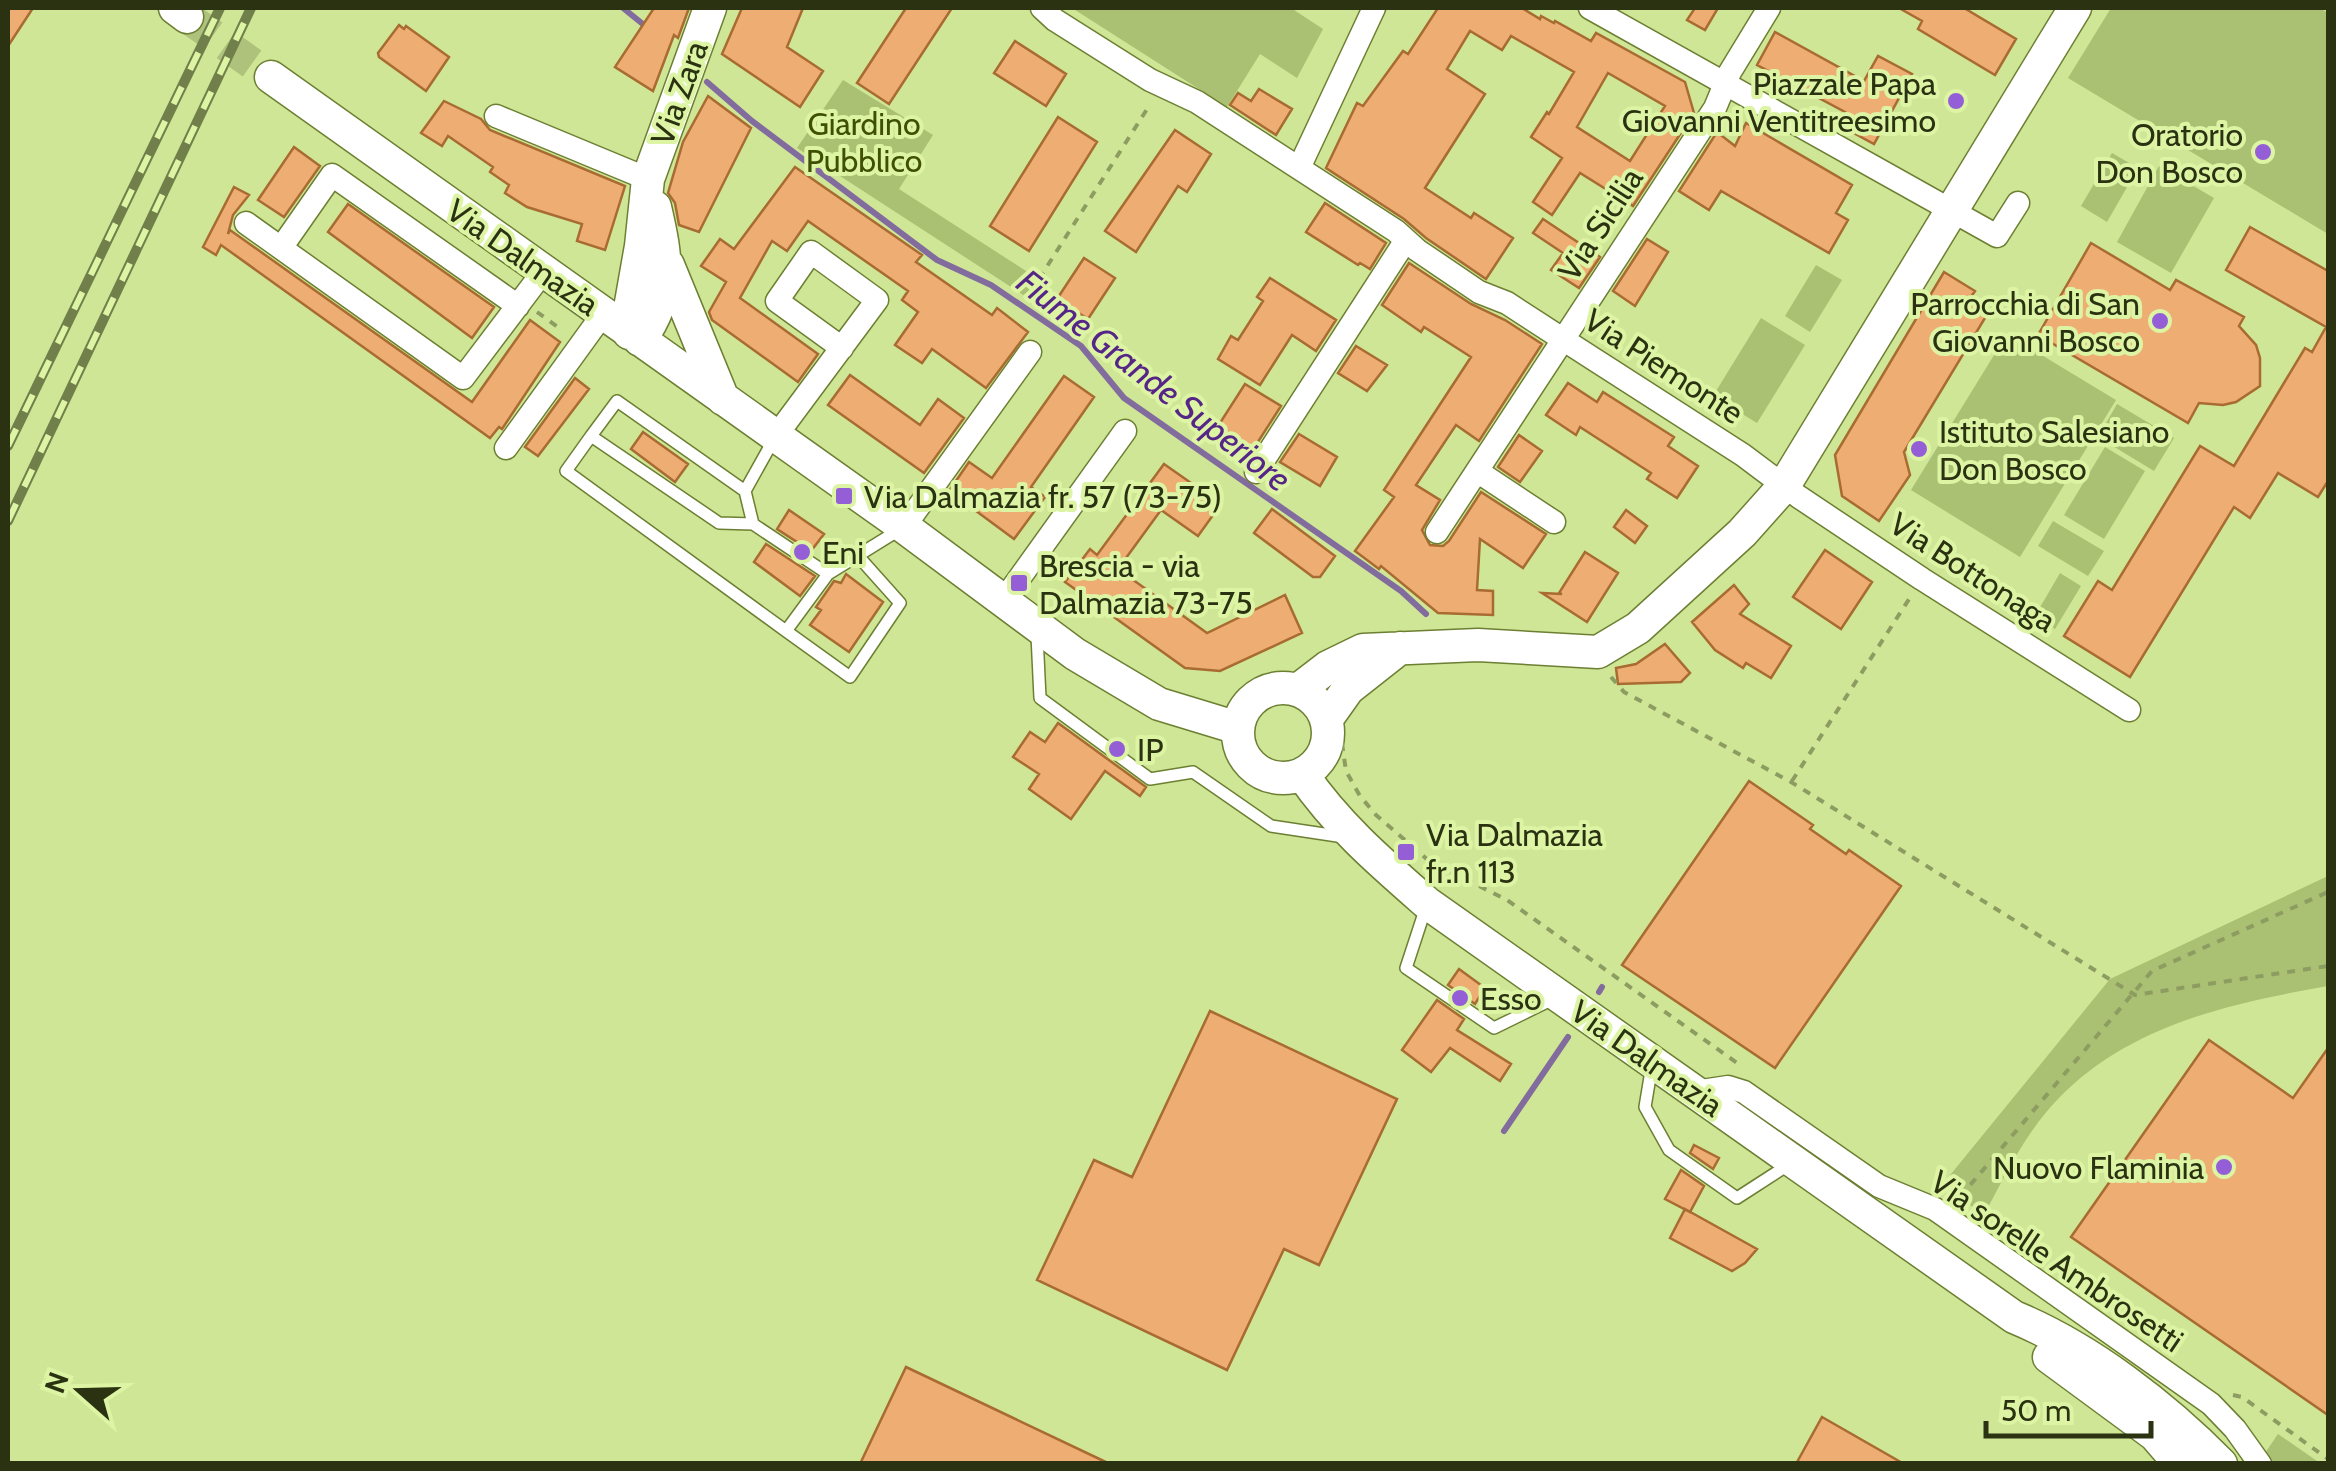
<svg xmlns="http://www.w3.org/2000/svg" width="2336" height="1471" viewBox="0 0 2336 1471" font-family="Cabin,sans-serif">
<style>
.green{fill:#aac072}
.lines{fill:none;stroke-linecap:round;stroke-linejoin:round}
.stream{stroke:#826c9d;stroke-width:6}
.building{fill:#eead73;stroke:#a86b31;stroke-width:2.5;fill-rule:evenodd}
.secondary-tunnel{stroke:#aec27c;stroke-width:32;stroke-dasharray:32 16;stroke-linecap:butt}
.lane-casing{stroke:#6c7f32;stroke-width:14}
.street-casing{stroke:#6c7f32;stroke-width:25}
.secondary-casing{stroke:#6c7f32;stroke-width:35}
.path{stroke:#8d9d61;stroke-width:4;stroke-dasharray:8 8;stroke-linecap:butt}
.lane{stroke:#fff;stroke-width:11}
.street{stroke:#fff;stroke-width:22}
.secondary{stroke:#fff;stroke-width:32}
.rail-casing{stroke:#717f4b;stroke-width:10}
.rail{stroke:#dcf4a3;stroke-width:6;stroke-dasharray:19;stroke-linecap:butt}
.poi-dot{fill:#945ed7;stroke:#dcf4a3;stroke-width:4}
.labels{text-anchor:middle;dominant-baseline:central;stroke-width:8;stroke-linejoin:round;paint-order:stroke}
.poi-label{font-size:32px;fill:#2a3212;stroke:#dcf4a3;text-anchor:start}
.street-label{font-size:32px;fill:#2a3212;stroke:#dcf4a3}
.park-label{font-size:32px;fill:#3f4f05;stroke:#dcf4a3}
.water-label{font-size:35px;font-style:italic;fill:#552588;stroke:#dcf4a3}
</style>
<rect width="100%" height="100%" fill="#cfe696"/>
<path class="green" d="M1072,8H1291L1323,29L1297,78L1260,54L1227,107Z
M2111,8H2320L2328,13V234L2068,78Z
M843,80L933,135L899,189L1043,282L1031,300L797,148Z
M2112,153L2138,168L2107,222L2081,206Z
M2159,166L2214,198L2171,273L2117,242Z
M1816,265L1842,280L1810,332L1785,316Z
M1761,318L1805,345L1757,423L1713,396Z
M2007,334L2116,400L2020,557L1911,490Z
M2117,404L2174,438L2154,471L2098,437Z
M2105,447L2145,471L2104,539L2064,515Z
M2053,521L2104,551L2088,576L2038,546Z
M2060,573L2081,586L2055,629L2035,616Z
M2328,876V986C2231,1003 2129,1025 2058,1099C2026,1132 2006,1174 1984,1215L1942,1185L2110,979Z
M2278,1434L2320,1463H2269L2263,1456Z"/>
<g class="lines">
<path class="stream" d="M623,8L649,29
M707,82L752,121L937,260L991,285L1081,346L1124,398L1401,591L1426,614
M1599,992L1602,987
M1504,1131L1568,1037"/>
</g>
<path class="building" d="M8,8H33L8,46Z
M654,8H689L678,38L674,35L653,91L615,67Z
M742,8H803L787,47L823,71L800,107L722,54Z
M906,8H952L889,104L857,83Z
M1438,8H1522L1540,19L1541,16L1554,23L1555,21L1591,41L1596,33L1685,82L1694,113L1633,206L1580,173L1552,215L1533,202L1562,158L1531,137L1547,112L1549,114L1574,72L1511,36L1502,50L1470,31L1447,69L1485,94L1425,188L1471,218L1474,213L1513,238L1486,279L1426,238L1404,219L1326,168L1357,103L1363,106L1403,51L1408,54ZM1608,73L1665,106L1630,161L1577,127Z
M1695,8H1718L1705,30L1687,20Z
M1899,8H1964L2016,39L1995,75L1918,29L1922,21Z
M399,25L404,29L406,26L449,57L426,91L379,57L378,53Z
M1775,32L1864,81L1878,56L1912,74L1874,144L1839,125L1845,112L1757,65Z
M1015,41L1066,74L1046,106L994,73Z
M1259,89L1292,109L1276,135L1230,105L1238,93L1251,101Z
M708,96L751,128L699,232L679,225L675,203L668,193L683,142Z
M444,101L481,119L490,130L625,186L605,250L577,241L582,224L527,207L505,193L509,185L490,172L493,167L448,136L442,146L421,133Z
M1058,117L1097,142L1029,251L990,226Z
M1746,123L1852,185L1836,213L1848,220L1829,253L1721,191L1709,210L1679,191L1717,132L1735,146Z
M1175,130L1211,154L1187,192L1178,186L1136,252L1105,231Z
M294,147L320,166L284,217L258,200Z
M795,167L922,255L916,262L992,315L997,308L1028,332L986,388L932,349L922,363L895,345L918,312L902,300L908,291L808,221L787,251L772,241L740,298L818,354L798,382L712,320L709,312L726,282L701,266L720,239L734,249Z
M234,187L249,195L233,215L228,234L230,230L472,402L530,320L560,342L502,429L499,427L490,438L221,245L216,255L203,247Z
M1325,203L1386,243L1370,269L1360,263L1358,265L1306,232Z
M348,204L494,307L472,338L328,232Z
M1543,219L1600,257L1579,288L1551,270L1563,253L1533,233Z
M2250,227L2328,271V481L2318,497L2278,473L2250,518L2234,507L2130,677L2064,636L2098,581L2112,590L2200,446L2234,466L2305,348L2312,352L2326,327L2226,270Z
M1647,239L1668,252L1635,306L1613,291Z
M2091,243L2170,290L2176,280L2244,317L2239,326L2256,345L2260,358V386L2236,402L2223,405L2199,403L2188,423L2038,335Z
M1084,258L1115,278L1088,319L1057,299Z
M1409,263L1471,304L1505,320L1542,344L1479,441L1456,425L1416,485L1440,500L1422,530L1430,545L1443,546L1449,541L1481,492L1546,534L1523,568L1480,539L1477,590L1493,591V615L1438,613L1381,566L1379,569L1355,551L1394,497L1384,490L1471,357L1424,327L1421,332L1382,305Z
M1944,272L1975,291L1968,301L1988,313L1904,452L1910,475L1879,521L1842,496L1835,455Z
M1270,278L1336,320L1316,351L1292,335L1260,385L1218,359L1231,336L1238,340L1263,301L1257,297Z
M1356,346L1387,365L1367,391L1338,373Z
M850,375L920,425L938,399L964,418L924,473L828,405Z
M1064,376L1094,397L1031,487L1045,497L1014,539L949,491L969,462L992,478Z
M575,378L589,389L538,456L525,447Z
M1568,383L1597,402L1603,392L1674,437L1668,446L1698,466L1677,498L1647,479L1651,473L1580,427L1576,435L1546,415Z
M1245,384L1281,406L1245,462L1227,451L1236,437L1218,426Z
M643,432L688,464L675,482L631,449Z
M1299,434L1337,457L1320,486L1280,462Z
M1519,435L1542,451L1520,482L1498,467Z
M1164,464L1221,504L1198,536L1161,510L1118,569L1207,633L1285,595L1302,633L1220,671L1185,668L1065,582L1090,549L1097,555Z
M1272,509L1335,556L1320,577H1313L1254,533Z
M789,510L824,534L811,551L777,529Z
M1626,510L1647,526L1635,543L1614,527Z
M766,544L815,576L800,596L754,562Z
M1825,550L1872,582L1841,629L1793,597Z
M1585,552L1618,573L1587,622L1542,593L1562,594L1559,593Z
M846,574L883,602L849,652L810,625L821,610L816,607L834,581L841,583Z
M1734,585L1749,604L1740,614L1791,646L1771,678L1746,663L1743,668L1715,650L1692,622Z
M1665,644L1690,673L1681,682L1618,684L1616,668L1636,664Z
M1058,723L1146,787L1140,796L1105,771L1071,819L1029,789L1039,774L1013,757L1030,732L1045,742Z
M1749,781L1813,825L1810,829L1846,854L1849,850L1901,886L1775,1068L1622,965Z
M1459,969L1485,988L1475,1004L1448,985Z
M1437,1000L1464,1019L1457,1030L1511,1064L1500,1081L1450,1048L1431,1072L1402,1050Z
M1210,1011L1397,1099L1319,1265L1284,1249L1227,1370L1037,1280L1094,1160L1132,1177Z
M2209,1040L2293,1098L2328,1048V1415L2071,1237Z
M1694,1145L1719,1158L1713,1169L1690,1153Z
M1681,1170L1704,1186L1690,1212L1665,1199Z
M1685,1209L1757,1249L1745,1263L1732,1271L1670,1238Z
M906,1367L1110,1464H860Z
M1822,1417L1904,1464H1796Z"/>
<g class="lines">
<path class="secondary-tunnel" d="M187,17L271,77"/>
<g class="lane-casing">
<path id="lane" d="M591,436L566,471L786,631L828,574
M774,439L745,491L753,524L828,574L899,530
M745,491L617,401L591,436L719,523L753,524
M786,631L850,677L900,603L858,556
M1037,635L1040,698L1150,779L1193,772L1271,826L1344,837
M1426,907L1406,968L1494,1028L1553,999
M1652,1065L1645,1107L1669,1150L1737,1198L1788,1165"/>
</g>
<g class="street-casing">
<path id="street" d="M1042,8L1055,20L1150,80L1197,102L1396,231L1417,250L1479,292L1507,303L1564,340L1743,455L1799,497L1922,579L2129,710
M1590,8L1997,236L2018,203
M496,116L648,179
M1299,168L1374,8
M246,223L463,378L543,272
M281,248L332,175L518,306
M776,436L877,300L811,252L777,301L842,348
M506,448L603,314
M1477,471L1554,522
M1256,472L1406,240
M904,527L1030,352
M1437,532L1715,108L1730,72L1769,8
M1003,601L1125,431
M1695,1092L1728,1087L1744,1092L1879,1186L1935,1209L2211,1404L2235,1429L2260,1464"/>
</g>
<g class="secondary-casing">
<path id="secondary" d="M175,8L187,17
M271,77L904,527L1075,654L1159,704L1238,728
M668,265L723,399
M629,333V314L641,246L648,179L710,8
M640,340C673,294 667,259 655,207
M1238 733a45 45 0 1 1 90 0a45 45 0 1 1-90 0Z
M1298,690L1328,667L1363,650L1478,645L1598,652L1638,628L1742,533L1784,486L2075,8
M1326,720L1348,689L1400,648
M1302,774C1337,825 1380,862 1427,903L2014,1317C2089,1348 2164,1406 2221,1464
M2049,1357L2155,1435L2180,1464"/>
</g>
<path class="path" d="M1039,279L1149,106
M537,312L562,330
M1611,677L1624,692L1791,782L2135,995L2328,966
M1342,743L1346,771L1360,796L1376,815L1429,861L1507,900L1740,1065
M1792,781L1911,596
M1960,1197L2152,971L2328,892
M2233,1395L2242,1397L2328,1459"/>
<use href="#lane" class="lane"/>
<use href="#street" class="street"/>
<use href="#secondary" class="secondary"/>
<g class="rail-casing">
<path id="rail" d="M8,446L220,8
M8,521L251,8"/>
</g>
<use href="#rail" class="rail"/>
</g>
<g class="poi-dot">
<circle cx="1956" cy="101" r="10"/>
<circle cx="2263" cy="152" r="10"/>
<circle cx="2160" cy="321" r="10"/>
<circle cx="1919" cy="449" r="10"/>
<rect x="834" y="486" width="20" height="20" rx="5"/>
<circle cx="802" cy="552" r="10"/>
<rect x="1009" y="573" width="20" height="20" rx="5"/>
<circle cx="1117" cy="749" r="10"/>
<rect x="1396" y="842" width="20" height="20" rx="5"/>
<circle cx="1460" cy="998" r="10"/>
<circle cx="2224" cy="1167" r="10"/>
</g>
<g class="labels">
<g class="poi-label">
<text x="1936" y="83" text-anchor="end">Piazzale Papa<tspan x="1936" dy="37">Giovanni Ventitreesimo</tspan></text>
<text x="2243" y="134" text-anchor="end">Oratorio<tspan x="2243" dy="37">Don Bosco</tspan></text>
<text x="2140" y="303" text-anchor="end">Parrocchia di San<tspan x="2140" dy="37">Giovanni Bosco</tspan></text>
<text x="1939" y="431">Istituto Salesiano<tspan x="1939" dy="37">Don Bosco</tspan></text>
<text x="864" y="496">Via Dalmazia fr. 57 (73-75)</text>
<text x="822" y="552">Eni</text>
<text x="1039" y="565">Brescia - via<tspan x="1039" dy="37">Dalmazia 73-75</tspan></text>
<text x="1137" y="749">IP</text>
<text x="1426" y="834">Via Dalmazia<tspan x="1426" dy="37">fr.n 113</tspan></text>
<text x="1480" y="998">Esso</text>
<text x="2204" y="1167" text-anchor="end">Nuovo Flaminia</text>
</g>
<g class="street-label">
<text transform="translate(679 93) rotate(-70)">Via Zara</text>
<text transform="translate(1600 224) rotate(-57)">Via Sicilia</text>
<text transform="translate(523 257) rotate(35)">Via Dalmazia</text>
<text transform="translate(1664 366) rotate(33)">Via Piemonte</text>
<text transform="translate(1973 572) rotate(33)">Via Bottonaga</text>
<text transform="translate(1647 1058) rotate(35)">Via Dalmazia</text>
<text transform="translate(2057 1261) rotate(34)">Via sorelle Ambrosetti</text>
</g>
<g class="park-label">
<text x="864" y="123">Giardino<tspan x="864" dy="37">Pubblico</tspan></text>
</g>
<g class="water-label">
<text transform="translate(1154 380) rotate(38)">Fiume Grande Superiore</text>
</g>
</g>
<rect width="2336" height="1471" fill="none" stroke="#2a3212" stroke-width="20"/>
<g transform="translate(80 1391) rotate(290)" stroke="#dcf4a3" stroke-width="8" paint-order="stroke">
<path d="M0-8L18 38L0 25L-18 38Z" fill="#2a3212"/>
<text y="-15" font-size="28" font-weight="bold" text-anchor="middle" fill="#2a3212">N</text>
</g>
<path d="M1986 1421v15h165v-15" fill="none" stroke="#2a3212" stroke-width="5"/>
<text x="2001" y="1421" font-size="30" fill="#2a3212" stroke="#dcf4a3" stroke-width="8" paint-order="stroke">50 m</text>
</svg>
